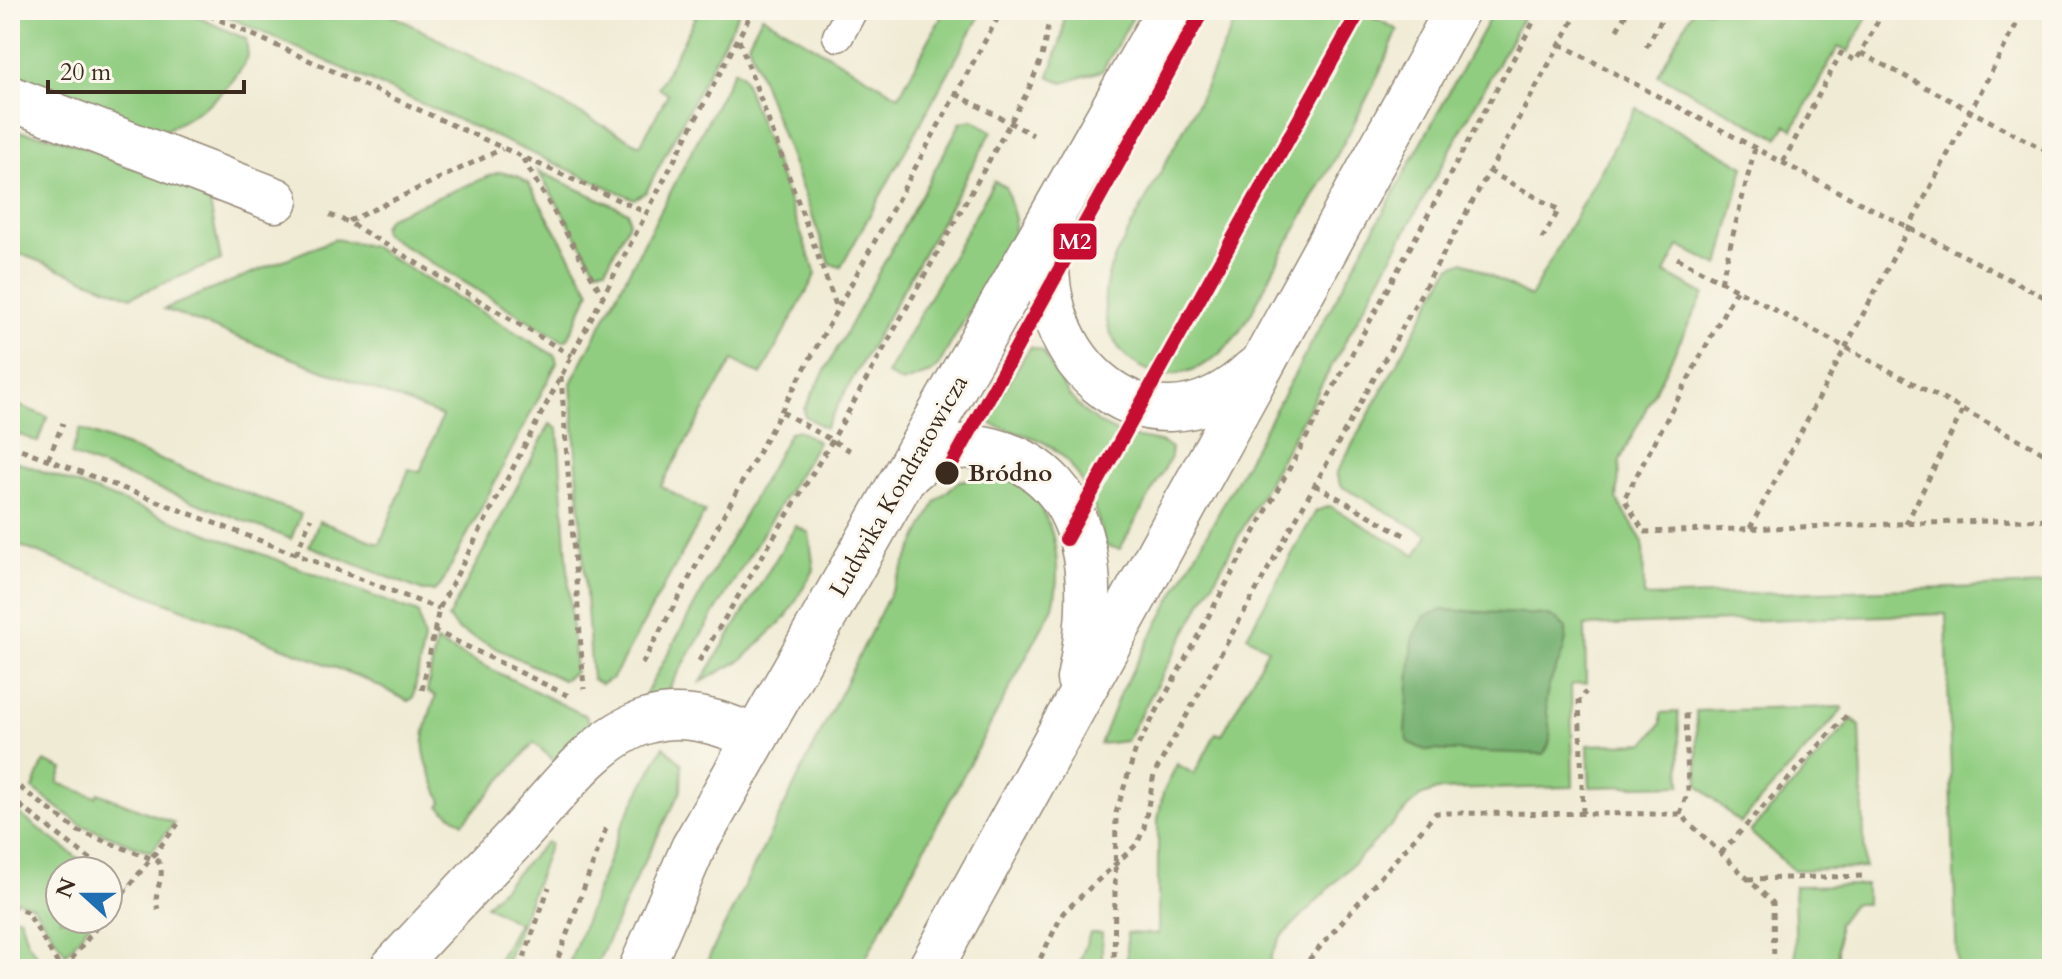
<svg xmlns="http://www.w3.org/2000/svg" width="2062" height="979" viewBox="0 0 2062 979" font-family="Cardo,serif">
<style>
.green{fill:#91cd81;stroke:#667c50;stroke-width:2}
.forest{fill:#74b06f;stroke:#586d46;stroke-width:2}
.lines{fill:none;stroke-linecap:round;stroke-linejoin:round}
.service-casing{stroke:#968a79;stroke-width:33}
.pedestrian-casing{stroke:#968a79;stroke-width:47}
.minor-casing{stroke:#968a79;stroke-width:47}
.secondary-casing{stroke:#968a79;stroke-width:47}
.path{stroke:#968a79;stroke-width:5;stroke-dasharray:6 6;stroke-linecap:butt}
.service{stroke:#fff;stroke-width:30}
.pedestrian{stroke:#fff;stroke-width:44}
.minor{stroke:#fff;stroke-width:44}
.secondary{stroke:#fff;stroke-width:44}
.metro-1-casing{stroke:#fbf7ec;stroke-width:20}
.metro-1{stroke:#c60c30;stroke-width:14}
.stop-dot{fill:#3b2a1e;stroke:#fbf7ec;stroke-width:3}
.labels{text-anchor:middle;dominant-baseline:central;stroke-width:6;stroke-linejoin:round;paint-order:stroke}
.stop-label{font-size:24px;font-weight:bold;fill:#3b2a1e;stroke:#fbf7ec;text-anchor:start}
.street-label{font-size:24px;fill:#3b2a1e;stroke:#fbf7ec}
.line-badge{stroke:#fbf7ec;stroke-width:3}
.badge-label{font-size:22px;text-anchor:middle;font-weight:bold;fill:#fff}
</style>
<rect width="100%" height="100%" fill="#fbf7ec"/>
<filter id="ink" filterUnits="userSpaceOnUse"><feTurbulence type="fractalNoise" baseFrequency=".0125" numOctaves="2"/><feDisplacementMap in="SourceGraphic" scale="16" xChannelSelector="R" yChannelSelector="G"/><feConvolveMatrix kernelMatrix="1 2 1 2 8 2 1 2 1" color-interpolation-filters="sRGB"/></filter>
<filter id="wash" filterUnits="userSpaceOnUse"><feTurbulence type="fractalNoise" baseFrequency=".006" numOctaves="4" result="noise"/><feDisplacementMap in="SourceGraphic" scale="32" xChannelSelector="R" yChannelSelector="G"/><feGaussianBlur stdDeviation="1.8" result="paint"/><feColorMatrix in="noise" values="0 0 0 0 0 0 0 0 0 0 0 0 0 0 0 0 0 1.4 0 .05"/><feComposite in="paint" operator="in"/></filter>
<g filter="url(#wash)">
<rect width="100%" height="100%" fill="#f0ebd4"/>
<path class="green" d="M10,10H182L246,39L248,56C229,97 187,121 148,138L10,82Z
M213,10H383L640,145L668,94L658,88L696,17L683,10H740L646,192L634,199Z
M945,10H983L841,267L830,264L748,43L762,16L899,96Z
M1065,10H1137L1102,71L1063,83L1049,76L1062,37Z
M1240,10H1360L1398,30C1366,108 1323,180 1282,253C1266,282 1252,319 1230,343C1164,417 1074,347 1115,257L1200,99Z
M1494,10H1527L1126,741L1100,744L1120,693Z
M1693,10H1871L1848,52L1838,47L1793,129L1786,125L1778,138L1658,75Z
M734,70L742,75L816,274L761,375L733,360L661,486L705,512L613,678L601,684L592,679L571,383Z
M1636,108L1744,166L1719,266L1679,246L1665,273L1704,294L1620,460L1617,500L1643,542L1644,597L2052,585V969H1957L1946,614L1585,626L1586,683L1571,685L1573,787L1437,790L1420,796L1280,938L1271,956L1270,969H1127V933L1158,934V819L1163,793L1177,764L1194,774L1216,733L1222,735L1268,649L1247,636L1316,511L1329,506L1416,555L1428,535L1341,486L1336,474L1450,267L1464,261L1530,297Z
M973,120L992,131L825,428L805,416L804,409L961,122Z
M10,130L58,138L208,193L221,260L131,297L10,250Z
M538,171L628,212L629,222L606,268L596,269Z
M499,172L518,176L529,184L590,291L568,339L563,341L384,234L382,227L389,217Z
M994,181L1006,187L1015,219L1013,235L938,366L930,373L902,383L887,374Z
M335,239L371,246L555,356L557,363L441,585L434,591H423L309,546L319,521L380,544L409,469L420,472L442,416L164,309Z
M1030,347L1043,351C1063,391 1083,423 1129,436C1142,440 1160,439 1171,448V457L1120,549L1105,546C1097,508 1079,459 1041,441C1026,434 1009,431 993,425L989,420L990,413Z
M10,402L48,417L38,442L10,431Z
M550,424L558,429L575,672L563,680L458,630L448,618Z
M80,429L301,514L291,539L71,455Z
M798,430L818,442L666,693L644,697L790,432Z
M10,459L418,613L424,640L413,698L408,701L365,679L10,542Z
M992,475C1052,485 1065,557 1053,607L860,969H703L936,501L959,481Z
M796,526L809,533L814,570L786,617L743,659L701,682Z
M436,642L586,716L592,728L558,764L534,743L463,823L439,806L442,802C422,752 416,748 436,696L427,692Z
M1841,707L1843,709L1740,823L1698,785L1696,711Z
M1678,712L1681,785L1590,787L1588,745L1645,743L1661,724V713Z
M1853,719L1860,725L1865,868L1793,870L1750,832Z
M664,746L682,764L681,791L639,872L595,969H567L621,827Z
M44,761L63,769L58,783L96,797L98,793L174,823L151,852L81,825L33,789Z
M10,807L95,871H60V919H93L66,954L33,906L10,898Z
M546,842L550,844L504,969H493L518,923L486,905Z
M1866,885V904H1853L1838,924V969H1796L1794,886Z
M10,915L20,918L27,941L46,969H10Z
M1090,933H1102V969H1077Z"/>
<path class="forest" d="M1443,610L1544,615L1557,619L1566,628C1569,655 1548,674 1546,700C1545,718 1558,739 1543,754L1425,750L1409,743L1405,731L1413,639L1425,616Z"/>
</g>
<g filter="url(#ink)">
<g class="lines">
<g class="service-casing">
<path id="service" d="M838,36L852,10"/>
</g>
<g class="pedestrian-casing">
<path id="pedestrian" d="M392,969C433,925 475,880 517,836C554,797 595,736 648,721C683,710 722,723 754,737"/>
</g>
<g class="minor-casing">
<path id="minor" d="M10,98L276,200"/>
</g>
<g class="secondary-casing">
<path id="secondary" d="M1053,224C1019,346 1142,476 1254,370
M909,473C934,449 958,441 992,450C1098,477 1097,592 1079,679
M641,969L693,848L1169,10
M930,969L1457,10"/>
</g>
<path class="path" d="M198,10L647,213
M2044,10L2052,14
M1617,30L1628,10
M739,40L837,308
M1560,44L1804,174L2052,301
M1646,47L1667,10
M1861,53L2052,154
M956,94L1033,135
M523,159L603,296
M1783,162L1841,53L1856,61L1884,10
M1489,171L1559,210L1542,239
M330,215L348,222L572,356
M349,221L502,149
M1677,258L2052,457
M1721,282L1755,148
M1736,290L1624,499L1644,532L2052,519
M561,376L584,689
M782,412L854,453
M10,445L439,609
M48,459L63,423
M1315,485L1406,536
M1906,524L1963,410
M1750,528L2024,10
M296,554L311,518
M433,630L573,698
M699,661L832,441L1028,91L1042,57L1051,10
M642,664L1002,10
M422,690L439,609L753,10
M10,780L78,831L158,861C168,877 151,891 158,909
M10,798L106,871
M1583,813L1579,699L1586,692
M1680,814L1688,791L1686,712
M1721,853L1848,714
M108,873L128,888
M1748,879L1865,876
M10,907L27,912L61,969
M108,913L178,824
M64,969L103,919
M520,969L549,887
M554,969L608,823
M1035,969L1063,913L1137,844L1144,828L1154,774L1579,10
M1114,969L1116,813L1136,749L1540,10
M1301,969L1436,813L1680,814L1773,903L1774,969"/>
<use href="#service" class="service"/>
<use href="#pedestrian" class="pedestrian"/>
<use href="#minor" class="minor"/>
<use href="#secondary" class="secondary"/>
<g class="metro-1-casing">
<path id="metro-1" d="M947,473L1203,10
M1066,539L1360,10"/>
</g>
<use href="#metro-1" class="metro-1"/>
</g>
</g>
<circle class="stop-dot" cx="947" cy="473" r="13"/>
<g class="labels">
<g class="stop-label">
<text x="968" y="473">Bródno</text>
</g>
<g class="street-label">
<text transform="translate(899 486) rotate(-60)">Ludwika Kondratowicza</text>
</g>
</g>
<rect class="line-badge" x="1052" y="222" width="46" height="39" rx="8" fill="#c60c30"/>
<g class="badge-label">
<text x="1075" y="249">M2</text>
</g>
<rect width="2062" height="979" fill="none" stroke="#fbf7ec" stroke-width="40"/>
<g transform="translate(84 895) rotate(291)"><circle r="38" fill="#fbf7ec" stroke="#aea59a" stroke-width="2"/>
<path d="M0-6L14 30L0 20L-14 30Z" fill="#1f6fb2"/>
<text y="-12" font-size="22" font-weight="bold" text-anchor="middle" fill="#3b2a1e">N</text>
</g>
<path d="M48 80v12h196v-12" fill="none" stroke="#3b2a1e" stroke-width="4"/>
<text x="60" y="80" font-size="24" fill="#3b2a1e" stroke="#fbf7ec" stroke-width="6" paint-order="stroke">20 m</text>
</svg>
